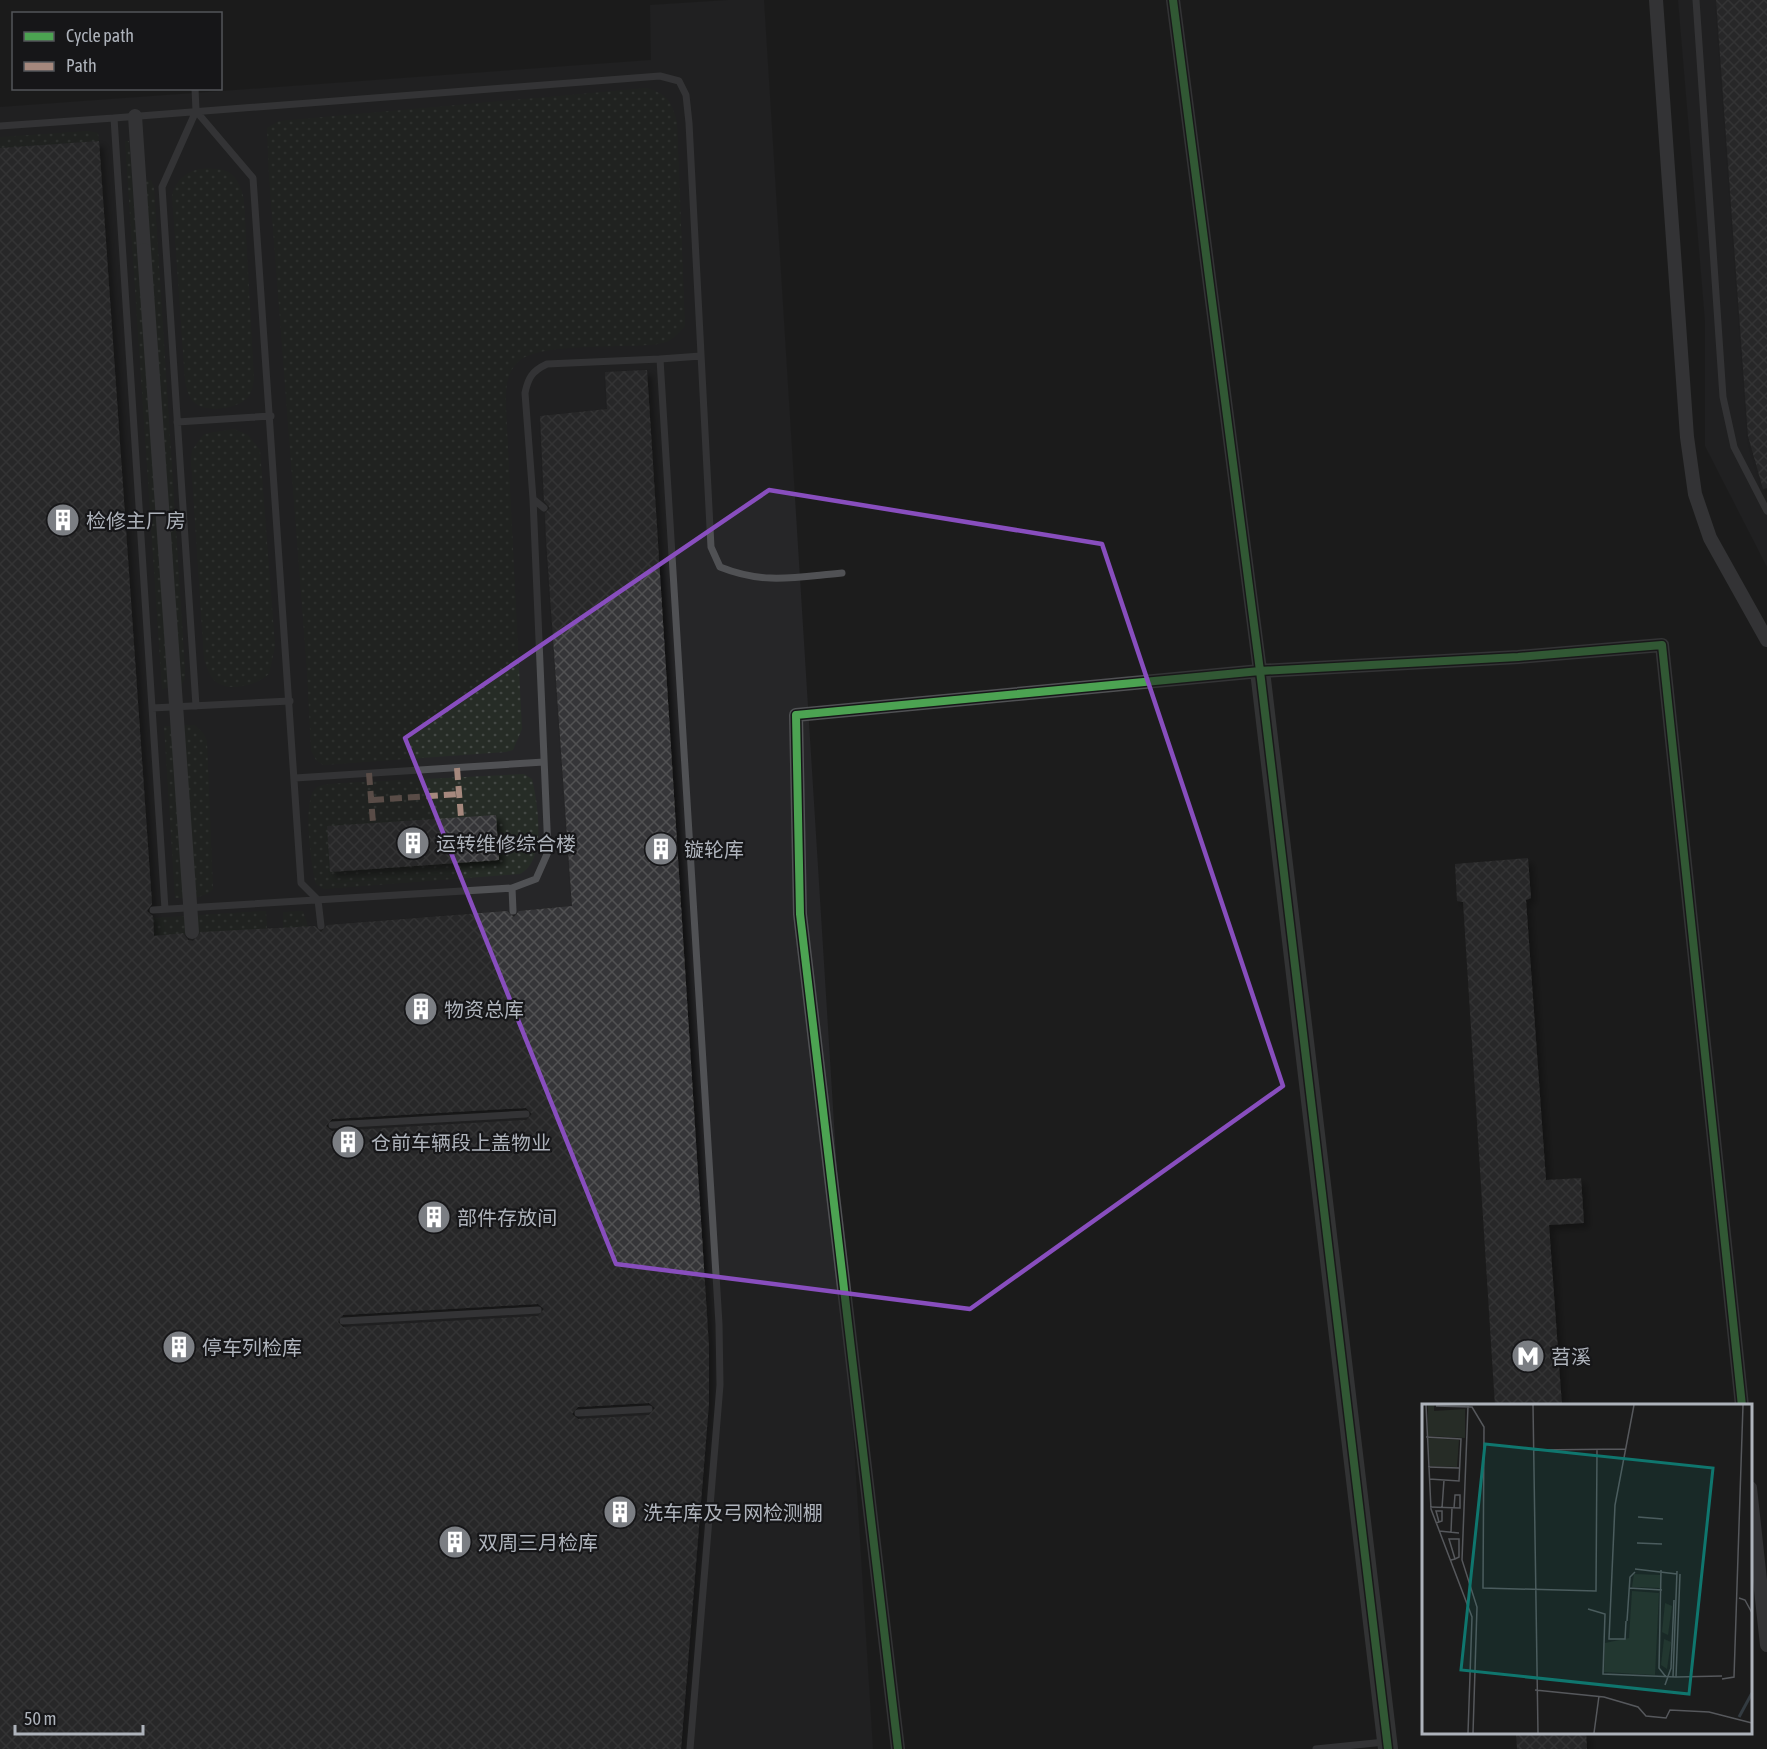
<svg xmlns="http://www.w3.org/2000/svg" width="1767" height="1749" viewBox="0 0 1767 1749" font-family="'Asap Condensed','Noto Sans SC',sans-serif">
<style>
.built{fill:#262628}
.grass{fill:url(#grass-dots)}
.building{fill:url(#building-cross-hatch);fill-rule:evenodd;filter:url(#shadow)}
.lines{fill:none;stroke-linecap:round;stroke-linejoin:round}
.lane{stroke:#505154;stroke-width:7}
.street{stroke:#505154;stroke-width:14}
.secondary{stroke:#4f5052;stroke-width:20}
.street-bridge{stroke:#505154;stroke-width:14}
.quiet{stroke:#a5887d;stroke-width:6;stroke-dasharray:12 6;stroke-linecap:butt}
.cycleway-casing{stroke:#161618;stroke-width:11}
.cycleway{stroke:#4ca352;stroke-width:8}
.marked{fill:none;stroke:#884ebe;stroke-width:4.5;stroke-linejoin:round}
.labels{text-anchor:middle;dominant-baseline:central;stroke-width:4.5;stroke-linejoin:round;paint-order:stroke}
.poi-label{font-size:20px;fill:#aeb3bb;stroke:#161618;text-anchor:start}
.inset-river{fill:none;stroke:#333b41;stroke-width:3}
.inset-road{fill:none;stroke:#56585c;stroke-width:1.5}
.view{fill:#0f766e;fill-opacity:0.15;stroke:#0f766e;stroke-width:3}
.inset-edge{fill:none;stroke:#aeb3bb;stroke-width:3}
</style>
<defs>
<pattern id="grass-dots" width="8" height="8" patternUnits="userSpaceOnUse" patternTransform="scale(1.5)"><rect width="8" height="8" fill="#262c26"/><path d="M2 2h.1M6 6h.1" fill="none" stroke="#434844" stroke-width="1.8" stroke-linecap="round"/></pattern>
<pattern id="building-cross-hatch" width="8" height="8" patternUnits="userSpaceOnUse" patternTransform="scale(1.5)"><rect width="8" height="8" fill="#363637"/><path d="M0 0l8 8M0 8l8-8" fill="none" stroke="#515152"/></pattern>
<filter id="shadow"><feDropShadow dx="5" dy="5" stdDeviation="3" flood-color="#0009"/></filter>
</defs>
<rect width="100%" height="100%" fill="#1c1c1c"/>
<path class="built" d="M728,0H764L873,1749H0V107L651,60L650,5Z
M1678,0H1767V567L1705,446V321Z"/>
<path class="grass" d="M647,88C667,94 672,102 677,122L685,326C679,333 672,341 663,343C632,350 538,340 517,363C505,375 506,392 506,407L522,729L513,750L506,752L323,765L316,760L311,750L307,671L269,177L267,128L279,121Z
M88,131L98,133L99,141L0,148V137Z
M125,141H129L138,258L150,256L145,181L151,180L154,187L185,670V679L181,685L162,689Z
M199,169C228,168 236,170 244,199L254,379C253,385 252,392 248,397C238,409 206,413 195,403C188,397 187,389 185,381L172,195C176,181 184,173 199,169Z
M234,429L248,435L260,450L275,646L269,674C257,685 229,693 215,681C209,675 207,667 204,659L191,461L192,450L204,434Z
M195,725L203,733L207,741L213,889C204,899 188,898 175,898L164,726Z
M524,774L532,779C538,804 547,861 520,874L324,889L316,884C311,868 302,798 316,788C323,783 335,784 343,783Z
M266,911L267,929L154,936L153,918Z
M303,911L308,927L283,928V912Z"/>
<path class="building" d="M1716,0H1767V488L1763,489L1748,436Z
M99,141L152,904L147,911L153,916L154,936L183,933L188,940L193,941L201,932L315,926L321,932L327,925L507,911L514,917L519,911L572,906L546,539L545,513L550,508L544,501L540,416L607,409L605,372L647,370L709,1347V1403L681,1749H0V148ZM526,1108L532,1114L526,1120L332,1131L326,1126L332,1119ZM538,1304L544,1309L538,1316L343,1327L338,1322L343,1315ZM649,1403L655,1408L649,1415L578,1419L572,1414L578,1407Z
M496,815L499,860L330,872L327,826Z
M1528,858L1531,898L1526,900L1546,1180L1581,1178L1584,1223L1549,1225L1562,1406H1495L1463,902L1457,901L1455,864Z
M1516,1732H1586L1587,1749H1517Z"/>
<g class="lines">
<path class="lane" d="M1696,0L1723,397L1734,447L1767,511
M195,88L196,111L162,187L196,706
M196,111L253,178L301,883L318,900L321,926
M114,118L660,76L679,81L686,95L689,123L711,547L720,567C765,585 796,577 842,573
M0,126L114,118L165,909
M660,359L701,356
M177,422L271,416
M544,508L533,499L525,393C528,378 532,371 547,364L660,359L719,1324L720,1385L690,1749
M152,708L290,701
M295,778L544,762
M512,888L536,879L548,852L533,499
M153,910L512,888L513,911
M332,1125L526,1114
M343,1321L538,1310
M578,1413L649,1409
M1316,1749L1385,1742"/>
<path class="street" d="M1173,0L1260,671
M1656,0L1687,437L1695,494L1710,538L1767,640
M135,116L144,250
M1750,1488L1767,1645
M898,1749L800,914L796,715L1260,671L1518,657L1662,645L1742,1406"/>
<path class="secondary" d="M1260,671L1388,1749"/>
<path class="street-bridge" d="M144,250L192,932"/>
<path class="quiet" d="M457,768L461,817
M369,773L373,823
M372,800L459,794"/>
<g class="cycleway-casing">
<path id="cycleway" d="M1173,0L1260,671L1388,1749
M898,1749L800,914L796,715L1260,671L1518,657L1662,645L1742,1406"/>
</g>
<use href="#cycleway" class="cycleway"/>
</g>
<path d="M0 0H1767V1749H0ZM769,490L1102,544L1283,1086L970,1309L616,1264L405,738Z" fill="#1c1c1c" fill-opacity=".55" fill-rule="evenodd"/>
<path class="marked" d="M769,490L1102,544L1283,1086L970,1309L616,1264L405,738Z"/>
<defs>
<g id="building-disc" transform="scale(1.725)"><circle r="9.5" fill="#7b7e83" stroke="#161618"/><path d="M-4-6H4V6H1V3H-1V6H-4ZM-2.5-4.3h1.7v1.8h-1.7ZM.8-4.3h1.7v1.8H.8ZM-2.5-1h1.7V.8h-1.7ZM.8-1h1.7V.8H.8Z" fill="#fff"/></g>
<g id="metro-disc" transform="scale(1.725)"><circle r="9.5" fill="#7b7e83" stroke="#161618"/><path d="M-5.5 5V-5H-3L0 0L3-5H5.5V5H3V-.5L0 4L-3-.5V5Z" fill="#fff"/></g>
</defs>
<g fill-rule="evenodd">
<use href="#building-disc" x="63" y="520"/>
<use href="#building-disc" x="413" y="843"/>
<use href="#building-disc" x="661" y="849"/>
<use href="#building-disc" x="421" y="1009"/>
<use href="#building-disc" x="348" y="1142"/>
<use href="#building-disc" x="434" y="1217"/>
<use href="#building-disc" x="179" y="1347"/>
<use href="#metro-disc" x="1528" y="1356"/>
<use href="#building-disc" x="620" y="1512"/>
<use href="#building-disc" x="455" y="1542"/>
</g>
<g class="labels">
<g class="poi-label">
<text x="86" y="520">检修主厂房</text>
<text x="436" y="843">运转维修综合楼</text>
<text x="684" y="849">镟轮库</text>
<text x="444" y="1009">物资总库</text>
<text x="371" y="1142">仓前车辆段上盖物业</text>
<text x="457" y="1217">部件存放间</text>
<text x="202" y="1347">停车列检库</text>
<text x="1551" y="1356">苕溪</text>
<text x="643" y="1512">洗车库及弓网检测棚</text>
<text x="478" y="1542">双周三月检库</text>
</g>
</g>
<g transform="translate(1422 1404)">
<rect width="330" height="330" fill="#1c1c1c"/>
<path d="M6,1H12V7L43,5V34L6,32ZM6,34L37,36L35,63L8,62ZM212,170L238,171V184L210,183ZM210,187L237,189L233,271L182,268L183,239L207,234ZM243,199L250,202L246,231L240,228ZM242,235L249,238L245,265L239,261Z" fill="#262c26"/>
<path class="inset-river" d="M317,313L330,289"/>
<path class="inset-road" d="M4,1L9,105L50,213L46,329M111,1L116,329M14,2L50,3L62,23L61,184L174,187L175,46M46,2L40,156L55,203L51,329M4,33L39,35L37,77L7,75M112,46L204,45M6,63L37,64M8,103L38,104V91H33L32,104M20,104L22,76M216,113L241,115M14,119L20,117V107H14L17,118M17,127L37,129M29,128L30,104M215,139L240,140M29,156L33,155L37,153V135H27L33,155M213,165L255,170M239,166L237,264L244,273M258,170L254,273L300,272M207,184L240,186M317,194L323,196L330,209M166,205L183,210L181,270L254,273M204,217L203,235H187L193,101L212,1M205,217L208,173L213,168M251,273L255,167M300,275L312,273L321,1M243,281L249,264L252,196M113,286L182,293L216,303L224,312L244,314L248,306L287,308L330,319M172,329L177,292"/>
<path class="view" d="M63,40L291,64L267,290L39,266Z"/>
<rect width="330" height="330" class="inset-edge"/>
</g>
<rect x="12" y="12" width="210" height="78" fill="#161618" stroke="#535559" stroke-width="1.5"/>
<rect x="24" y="32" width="30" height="9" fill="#4ca352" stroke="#535559" stroke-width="1.5"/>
<text x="66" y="42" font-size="18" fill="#aeb3bb">Cycle path</text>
<rect x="24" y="62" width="30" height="9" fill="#a5887d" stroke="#535559" stroke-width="1.5"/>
<text x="66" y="72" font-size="18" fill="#aeb3bb">Path</text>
<path d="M15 1725v9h128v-9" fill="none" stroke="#aeb3bb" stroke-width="3"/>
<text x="24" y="1725" font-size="18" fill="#aeb3bb" stroke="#161618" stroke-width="4.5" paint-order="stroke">50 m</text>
</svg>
